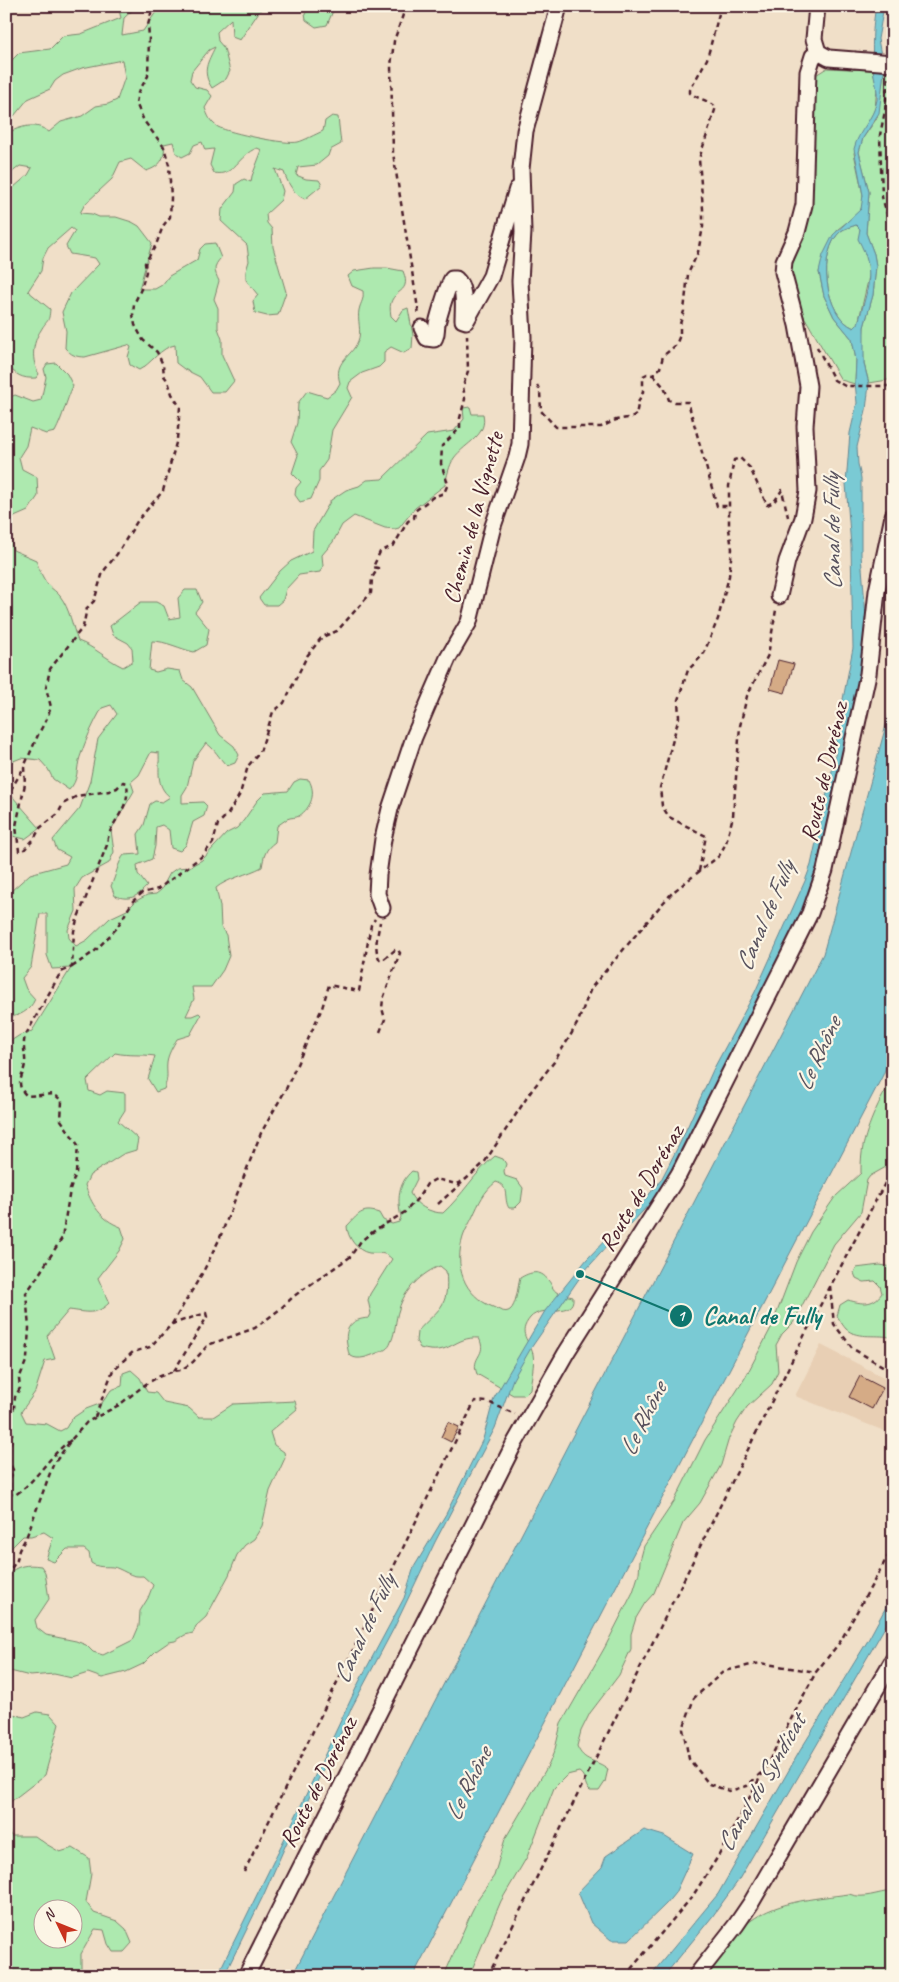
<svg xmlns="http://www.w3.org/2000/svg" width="899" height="1982" viewBox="0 0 899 1982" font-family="Caveat,sans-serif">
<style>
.built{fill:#e8cfb4}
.green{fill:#ade9af;stroke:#7c846d;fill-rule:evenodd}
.water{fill:#7acad4;stroke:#678690;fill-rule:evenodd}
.building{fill:#d5ab86;stroke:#4a1f2b}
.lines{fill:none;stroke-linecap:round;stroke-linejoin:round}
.minor-casing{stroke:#4a1f2b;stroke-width:19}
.path{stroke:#4a1f2b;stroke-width:2.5;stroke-dasharray:5 4;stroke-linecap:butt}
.minor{stroke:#fcf5e5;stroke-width:15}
.minor-bridge-casing{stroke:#4a1f2b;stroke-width:19;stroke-linecap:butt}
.minor-bridge{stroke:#fcf5e5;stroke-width:15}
.labels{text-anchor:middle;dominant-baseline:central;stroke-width:4.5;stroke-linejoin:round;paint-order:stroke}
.street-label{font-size:24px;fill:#4a1f2b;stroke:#fcf5e5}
.water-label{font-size:25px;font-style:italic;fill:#58525e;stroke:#fcf5e5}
.leader{fill:none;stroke:#0f766e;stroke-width:2}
.callout-dot{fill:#0f766e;stroke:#fcf5e5;stroke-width:2}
.mark-label{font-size:15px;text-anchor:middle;font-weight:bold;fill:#fff}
.callout-label{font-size:25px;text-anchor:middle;font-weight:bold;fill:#0f766e;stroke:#fcf5e5;stroke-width:4.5;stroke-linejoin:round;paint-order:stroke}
</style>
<rect width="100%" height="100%" fill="#f0dfc8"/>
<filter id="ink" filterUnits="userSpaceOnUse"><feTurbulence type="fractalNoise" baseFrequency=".02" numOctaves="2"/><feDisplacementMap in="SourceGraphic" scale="10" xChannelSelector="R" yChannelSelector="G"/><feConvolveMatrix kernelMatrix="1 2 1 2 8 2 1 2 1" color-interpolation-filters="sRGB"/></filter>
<g filter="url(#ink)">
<path class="built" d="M821,1345L893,1382V1419L887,1432L795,1396Z"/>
<path class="green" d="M118,6H137L124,18L122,35L143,31L158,9L163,6H263L240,40L232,37L231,19L217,32L218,41L224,48L230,71L226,79L212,88C201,71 208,62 215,47L209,50L192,71L190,80L195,87L207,90L212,96L205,108C208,116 210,122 218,127C230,133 286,145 298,142C303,141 316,134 323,131L325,121L332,116L338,117L341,144L330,150L328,156L317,165L298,167L296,175L306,179L319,180L322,185L305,199C294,195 287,182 284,172L275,169L283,191L281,200L266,214L267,223L272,229L273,247L286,292L278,315L267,316L255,313L253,301L258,295L246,280V271L249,261L247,245L221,221L222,209L235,192L236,184L244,179L251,182L252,176L262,150L257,148C238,155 235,177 214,173L210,165L214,149L205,150L202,142L194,145L190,153L182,157L176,153L173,142L164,144C166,158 160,167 146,171L131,159L120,162L112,179L85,204L80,213L92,214L99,217H116L132,222L139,226L152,243L139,289H155L162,285L169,276L197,260L200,249L205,244L215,243L221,258C213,266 214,271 219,281L214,299L218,308V328L222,339V355L234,381L225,392H211L200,377L184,369L176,363L175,345C161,347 151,364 139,370L130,365L128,357L131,347L128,345L85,357C76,357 71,355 65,348L66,331L62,312L71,293L99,264L95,258L70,254L66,246L75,231L71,228L48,248L43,258L41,271L28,291L50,309C49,324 47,319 41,330C32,343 31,361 39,374L36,378C22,379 15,375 6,363V194L28,175L32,168L20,166L6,177V133C22,127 34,121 49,132L61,122L82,116L96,106L108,104L117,100L125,77L122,60L82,68L63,75L55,81L50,89L28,99L14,116L6,117V62H10L19,53L50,49L63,36L81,34L121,18Z
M310,6H330L333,11L327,25L316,27L306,20L305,14Z
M827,68L873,70L877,87L875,109L854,153L863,195V204L859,213L838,229L819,272L824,296L834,317L852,339L856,360L855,384L841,380L794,299L790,271L805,230L814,76Z
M884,72L893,73V374L888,380L869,383L864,364L863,340L864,327L873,295L876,266L874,254L866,233L869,192L859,152L863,138L877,118Z
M856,225L860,229V242L866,252L870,272L858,324L854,328C824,316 817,251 841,231C845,228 851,227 856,225Z
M374,268H387L403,271C414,298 385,286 391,316L396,321L403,310L408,308L413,335L412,348L404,353L391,347L384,352V362L379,367L362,373L350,382L348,388L352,397L332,430L327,460L319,471V481L311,499L300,502L295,495L296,488L301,482L292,473L298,455L291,442L297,423L298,403L307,391L327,397L336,390L340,383C333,361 351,358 358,341C362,331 357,320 359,310C361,301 364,301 363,291L352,286L348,276L354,271Z
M56,363L67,374L73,386C66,401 63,417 55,432L46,434L30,428L26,446L19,457L22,469L37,477L38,496L28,511L12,518L8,528L13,550L36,560C39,569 42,577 48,585C52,589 57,592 60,596C70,609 72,626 78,641C95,647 106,659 123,667L133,661L132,648L128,643L113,635L110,626L141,602H156L164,606L169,619L180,617L178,598L185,590H197L202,602L195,612L209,629L206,645L194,652C180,649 166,641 152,641L149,670L156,672L167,669L180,671L183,680L192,687L220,735L234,746L239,755L235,763L227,766C219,758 215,749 206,743L193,761L187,787L182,795V803L203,802L207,806L204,816L193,822L186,845L180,851L171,848L169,830L162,825L156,827L155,846L152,859L137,865L138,874L147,886C137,897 130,901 115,896L111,886C116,876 118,862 124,855L140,854L138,834L144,825L150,804L155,801L162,802L170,797C155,785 160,771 159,753L151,752L139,775L131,782L134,791L111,830L114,852L109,863L82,878L75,889L76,911L68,930L69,938L76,946L87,940L110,918L127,910L136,901L147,895L156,894L161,890L170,873L177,868L189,867L202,860L227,833L237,828L244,820L257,801L265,793L288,791L294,782L300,779L309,780C316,793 312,807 299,816C296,818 291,817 287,819C284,821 280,824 277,826L275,842C265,849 264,856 262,867C249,874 226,879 216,888L220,906L221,927L226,935L229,956L223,970L211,987H192L194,999L186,1016H192L199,1013L201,1015L190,1035L177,1039C173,1046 168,1054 167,1062C166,1073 169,1076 164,1089L156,1092L148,1079L155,1056C141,1054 129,1056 115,1053L87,1080L89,1091L100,1095L107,1091L125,1093V1110L118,1121L138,1139L136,1150L123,1154L90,1175L85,1185C91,1204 101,1220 121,1227L125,1239L119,1251L98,1278L109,1303C96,1316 86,1312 69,1310L47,1336L55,1359L45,1361L35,1392L21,1412L26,1422L47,1424L60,1431L66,1428L71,1419L86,1409L102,1403L111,1390L122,1386L123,1373L131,1370L140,1378L147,1392L156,1393L164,1403L189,1408L199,1417H213L233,1404L295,1401L297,1409L270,1432L274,1445L284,1452L285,1458L270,1491L262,1526L254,1539L245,1545L237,1555L229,1575L206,1617L196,1626L193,1633L185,1635L175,1641L169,1642L156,1651L143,1664L126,1672L102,1678L88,1673L72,1678L54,1674L30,1676L6,1670V1576C17,1565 26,1564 41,1566L45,1572L49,1599L35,1620L37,1628L46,1635L76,1641L86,1645L93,1652L103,1655L133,1640L139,1626L140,1611L148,1598L153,1585L143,1576C132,1577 128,1573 119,1569C110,1564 101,1570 91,1563L89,1553L84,1549H67L54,1562L46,1559L53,1538L44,1532L31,1536H23L11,1548L6,1549V1044L20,1035L32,1031L71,968L52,969L47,955V914H40L31,967L22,978L26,989L35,999C30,1011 19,1017 6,1017V885L11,891L30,874L66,864L70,857L57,850L53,840L80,808L90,781L98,739L117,714L111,705L102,708C93,724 86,739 80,757C76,769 79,780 69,790L53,779L48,769L40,760L21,758L6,764V399L15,395L33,402L41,400L46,377L44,369L47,364Z
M470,407L472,414H483C488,436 466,442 454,458C449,466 447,476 445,485L415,508L399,528L395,529L385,528L354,516L342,525L333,542L322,555L323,566L320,572L299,575L286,589L283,600L277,605H264L259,598L280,571L291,561L312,551L313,531L331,500L346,490L359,486L367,480L382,479L427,435L454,431L464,419L463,408Z
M12,796L40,828L25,839L8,835L6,838V799Z
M893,1080V1163L870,1176L867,1180L861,1212L834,1244L793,1323L782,1334L776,1345L778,1371L772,1384L747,1407L737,1422L729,1438L721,1465L700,1503L683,1523L654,1593L645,1603L636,1618L631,1634V1649L619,1675L590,1713L581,1731L577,1746C584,1763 596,1759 608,1769L605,1782L599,1791H590C584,1786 586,1776 579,1772L567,1775L554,1788L527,1857L501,1901L473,1967L466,1976H444L471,1913L479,1897L494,1876L505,1839L549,1764L555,1749L561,1724L605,1647L633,1592L639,1573L640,1561L644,1546L675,1500L705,1440L745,1378L771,1328L796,1262L811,1232L835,1197L861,1173C861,1166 861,1160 862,1153C864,1133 880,1096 893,1080Z
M495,1156L503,1159L506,1164L504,1171L505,1176L517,1180L523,1188L521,1202L515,1208H509C503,1199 510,1186 496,1182C484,1191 479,1203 473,1216C470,1223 465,1230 463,1237C454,1266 463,1295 493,1307C498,1309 505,1314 510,1310C516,1306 518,1286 520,1278C530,1272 540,1269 548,1280C552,1284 552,1290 558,1293C562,1295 569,1296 573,1297C575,1318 542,1304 530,1318C517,1334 529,1339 533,1354C535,1364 531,1378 530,1389L524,1395H513L477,1374C470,1356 488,1356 479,1338C453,1336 451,1357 420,1348L416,1341L417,1332C438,1308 450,1309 446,1271L440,1266C423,1272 404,1290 399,1309C395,1320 396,1331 391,1342C389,1349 383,1351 377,1353C370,1356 358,1361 351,1356C348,1354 348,1349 347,1345C344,1328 351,1319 369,1318L371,1314L368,1300L370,1294L392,1259C384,1251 379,1254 369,1253C357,1251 347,1237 347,1226C358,1215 361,1207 379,1213L383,1220L392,1224L399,1222L401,1217C397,1201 398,1183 412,1171L416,1172L417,1179L410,1193C415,1205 430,1213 443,1213C462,1196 475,1172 495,1156Z
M880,1265L893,1267V1338C879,1333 858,1340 846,1329C843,1326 840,1320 837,1316L840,1305L848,1300C862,1304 873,1306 882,1293L880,1286L875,1281L864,1282L856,1278L854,1273L856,1268Z
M6,1712L24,1717L37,1712L50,1714L59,1724L45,1775L9,1803L6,1809Z
M6,1825L11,1836H35L46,1844L60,1852L73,1848L89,1858L91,1874L86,1902L94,1913L117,1921L126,1929L132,1943L124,1952H113L108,1944L104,1930L95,1929L81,1954V1976H6ZM42,1910H72V1940H42Z
M893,1891V1976H701C715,1960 728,1940 744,1926C773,1901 812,1899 849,1894C864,1900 877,1892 893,1891Z"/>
<path class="water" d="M876,6H884L878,39L884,72L879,113L863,138L859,152L869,192L866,233L874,254L876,266L873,295L864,327V364L869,384L866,410L857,447L858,464L861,478V555L866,617L865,661L813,892L674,1170L658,1194L642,1212L630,1225L616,1236L583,1273L531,1348L513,1379L495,1428L435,1542L395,1626L352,1707L337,1742L287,1842L264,1894L224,1976H217L303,1801L359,1682L404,1598L414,1567L446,1514L483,1439L494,1398L545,1311L587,1259L613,1232L628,1220L661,1180L681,1141L713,1070L755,992L805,881L811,865L835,757L837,730L853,648L851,546L846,484L850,433L857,403L855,382L856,360L852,339L834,317L824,296L819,272L823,255L833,235L861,209L863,195L854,149C858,131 874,119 877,100C878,88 874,79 873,69C872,48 872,27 876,6ZM856,225L860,229L858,239C877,273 867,289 858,324L854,328C824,316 817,251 841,231C845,228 851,227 856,225Z
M893,700V1048L883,1075L413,1976H292L823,954Z
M893,1594V1613L738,1881L712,1917L664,1976H650L718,1894L801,1749L867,1642Z
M644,1830L664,1836L693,1854L675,1893L666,1904L629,1940H611L591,1923L578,1892L602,1867L606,1856Z"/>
<path class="building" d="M778,660L794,664L785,693L770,689Z
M860,1376L883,1388L872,1409L849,1397Z
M448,1422L459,1427L451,1442L441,1437Z"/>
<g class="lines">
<g class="minor-casing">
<path id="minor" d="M817,6L814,39L818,52L829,58L854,60
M422,328L427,338L434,339C437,335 436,330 437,324C439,315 448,285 452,279H456C466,288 463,307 463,320L466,321L491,276L517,189
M779,596L787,561L803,518L808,491L805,426L808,386L797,325L783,272L784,261L797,232L804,205L808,72L813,56L818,52
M382,908L377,894L378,875L383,839L390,809L414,737L431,697L448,658L469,622L493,526L517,457L520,444L523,337L520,281L523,232L521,169L525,131L559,6
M246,1976L513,1446L566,1353L679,1174L810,913L825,870L868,674L877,591L893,516
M696,1976L736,1925L751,1903L893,1660"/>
</g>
<path class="path" d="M406,6L394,41L391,66L393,153L419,315
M890,50L892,6
M888,78L885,111L880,135L882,197L893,234
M817,347L834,380L845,386H893
M653,375L664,387L669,400L675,402H688L717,506H729
M537,385L540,391L541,411L556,427H601L616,420L633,417L636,415L639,400L643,392V376L647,374L653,375L660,368L663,356L676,345L680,335V324L684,311L688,274L698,252L703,227V209L699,159L716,107C708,100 698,99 690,93V90L707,59L721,6
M6,798L23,769
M699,871L706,836L669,817L662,806L660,788L679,717L678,700L688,670L703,655L718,619L729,576L732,549L729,529V486L734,460L740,458L750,468L767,505L774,502L782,490L788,517
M72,967L95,951L116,929L133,901L142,893L158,889L201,857L213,843L218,824L228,814L240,794L248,766L260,752L273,712L284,703L307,656L322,637L337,631L371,593L372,578L378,568L373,567L380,552L394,545L408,521L414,518L415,511L433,497L444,493L448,484L441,464L442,446L460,428V418L465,399L463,386L468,371L467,335
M380,1032L385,1019L382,1008L383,999L400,953L398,950H395L384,959L380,960C373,949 378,934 380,922
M438,1204L484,1163L532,1090L554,1062L569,1038L578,1022L591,988L662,904L673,892L719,856L726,843L733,816L740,726L747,696L768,655L776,610
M830,1286L834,1324L853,1349L893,1372
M172,1324L203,1272L219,1240L261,1133L286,1089L322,1008L329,985L359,991L371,925L375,919
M95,1417L113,1370L133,1352L150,1347L172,1324L206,1313L207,1317L174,1371
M71,1440C49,1455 37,1481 15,1495L10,1494V1480L13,1470C6,1458 11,1446 12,1434C12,1429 10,1423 9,1418L14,1408L15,1397L20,1388L19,1379L27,1359L29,1328L26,1293L34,1282L62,1238L70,1190L76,1173L78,1145L61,1120L62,1101L54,1094L27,1096C14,1084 23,1078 25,1064C26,1055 22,1048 25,1036L61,972L72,967L74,931L77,920L107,845C108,821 131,812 127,783L123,782L117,788L109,791L77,796L63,804L58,814L40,828L34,839L23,851H19L16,826L25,784L24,767L38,735L47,718L51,707L46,688L50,669L83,627L87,608L94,601L103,572L117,554L138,520L163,491L177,439L180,407L172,394L168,381L164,376L163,365L157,352L143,340L135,325L133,314L134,304L141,289L146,272L145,263L156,245L163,226L170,217L171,198L169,165L164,147L144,121L136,103L138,93L148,76L149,37L148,25L153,6
M6,1585L10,1577V1570L17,1560L19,1550L26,1538L53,1465L71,1440L87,1422L119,1405L146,1384L158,1377L174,1371L181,1370L193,1362L208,1345L255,1328L279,1310L294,1296L350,1257L361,1241L371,1233L405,1212L418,1198L427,1184L436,1179L456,1184L463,1181
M761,1773L747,1786L729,1791L709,1784L689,1759L683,1729L694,1698L724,1671L760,1663L816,1672
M244,1872L475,1401L488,1402L515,1414
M488,1976L804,1336L893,1168
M625,1976L692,1897L719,1855L816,1672L840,1642L893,1547"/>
<use href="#minor" class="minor"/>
<g class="minor-bridge-casing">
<path id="minor-bridge" d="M854,60L893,63"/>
</g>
<use href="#minor-bridge" class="minor-bridge"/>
</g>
</g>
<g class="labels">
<g class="street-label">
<text transform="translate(473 518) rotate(-75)">Chemin de la Vignette</text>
<text transform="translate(824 772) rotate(-77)">Route de Dorénaz</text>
<text transform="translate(641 1188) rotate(-59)">Route de Dorénaz</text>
<text transform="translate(318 1782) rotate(-63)">Route de Dorénaz</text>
</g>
<g class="water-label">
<text transform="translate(832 532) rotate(-91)">Canal de Fully</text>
<text transform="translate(765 916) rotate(-67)">Canal de Fully</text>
<text transform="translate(818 1054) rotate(-65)">Le Rhône</text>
<text transform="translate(643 1419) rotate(-64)">Le Rhône</text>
<text transform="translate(364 1629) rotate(-65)">Canal de Fully</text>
<text transform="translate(761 1783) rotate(-60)">Canal du Syndicat</text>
<text transform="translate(468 1784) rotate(-64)">Le Rhône</text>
</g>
</g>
<path class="leader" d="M580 1274L681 1316"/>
<g class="callout-dot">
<circle cx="580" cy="1274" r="5"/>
<circle cx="681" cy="1316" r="12"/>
</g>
<g class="mark-label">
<text x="681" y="1321">1</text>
</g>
<g class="callout-label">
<text x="762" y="1324">Canal de Fully</text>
</g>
<rect width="899" height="1982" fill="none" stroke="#fcf5e5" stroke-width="25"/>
<rect x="12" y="12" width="874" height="1957" fill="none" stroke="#4a1f2b" stroke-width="2" filter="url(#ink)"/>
<g transform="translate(58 1924) rotate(313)"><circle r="24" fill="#fcf5e5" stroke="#b59f9b"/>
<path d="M0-4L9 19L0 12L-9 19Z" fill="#c8321e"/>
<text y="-8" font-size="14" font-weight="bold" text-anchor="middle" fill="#4a1f2b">N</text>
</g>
</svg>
